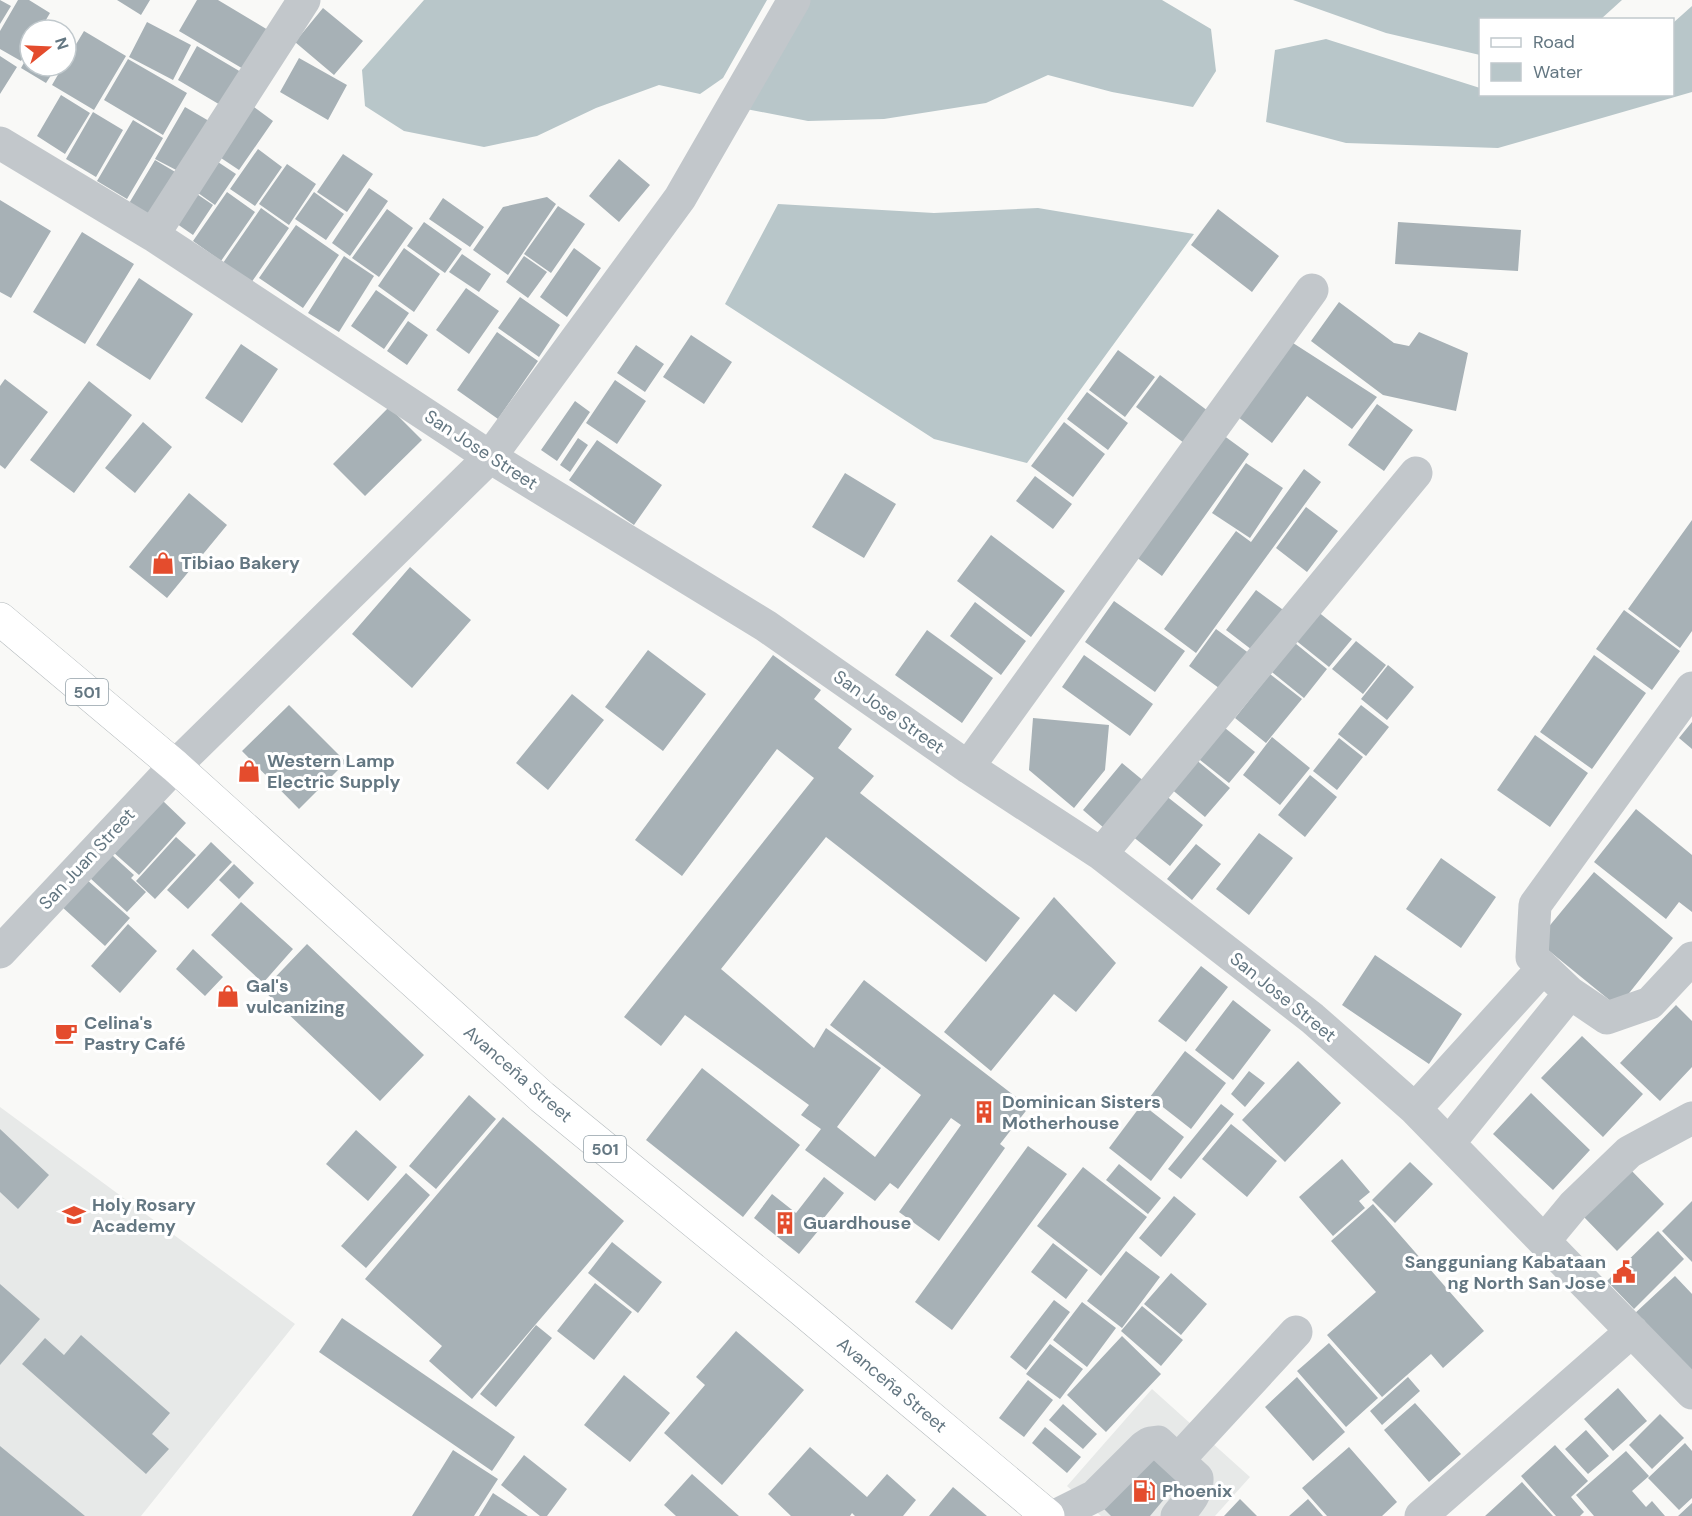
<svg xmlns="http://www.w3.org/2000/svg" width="1692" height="1516" viewBox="0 0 1692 1516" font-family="'DM Sans',sans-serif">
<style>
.built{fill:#e7e9e8}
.water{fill:#b8c6c9}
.building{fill:#a7b1b6}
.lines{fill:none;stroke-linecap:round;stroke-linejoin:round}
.major-casing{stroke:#b4babd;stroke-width:34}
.minor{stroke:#c2c7cb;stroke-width:33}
.major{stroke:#fff;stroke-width:33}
.labels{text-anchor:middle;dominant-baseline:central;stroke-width:6;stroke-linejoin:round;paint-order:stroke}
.shield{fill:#fff;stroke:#92a0a8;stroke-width:1.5}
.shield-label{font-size:16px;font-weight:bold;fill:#647782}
.street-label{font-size:18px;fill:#647782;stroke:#fff}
.poi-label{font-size:18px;font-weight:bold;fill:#647782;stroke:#fff;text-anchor:start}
</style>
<rect width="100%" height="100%" fill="#f9f9f7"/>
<path class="built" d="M0,1107L295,1324L141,1516H0Z
M1152,1389L1250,1477L1215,1516H1101L1067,1486Z"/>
<path class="water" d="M424,0H767L723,78L700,94L659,85L596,108L537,136L484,147L404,131L365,106L362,70Z
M809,0H1162L1211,29L1216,71L1193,107L1112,92L1048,75L986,103L884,119L808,121L746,109Z
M1293,0H1622L1601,19L1480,20V55L1386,33Z
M1692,6V92L1498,148L1346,143L1266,122L1275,50L1326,39L1480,88V94H1672L1673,23Z
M778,204L934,213L1038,208L1194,234L1027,463L934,439L725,304Z"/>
<path class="building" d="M0,0L11,6L0,24Z
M18,0H29L50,13L40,30H30V46L21,61L0,49V31Z
M117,0H150L141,15Z
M197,0H218L268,30L245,70L179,31Z
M323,8L363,41L334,75L295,42Z
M147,22L191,45L173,80L129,57Z
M84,31L126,56L94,110L52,85L63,66H66V61Z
M197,46L241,72L222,106L178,80Z
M30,52V66H57L46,83L21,68Z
M0,56L17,67L0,94Z
M299,58L347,85L328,120L280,92Z
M128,59L187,93L163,135L104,100Z
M61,95L90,113L65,154L37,136Z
M250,104L273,121L239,170L215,154Z
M185,107L209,121L180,172L155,159Z
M93,112L123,130L96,177L66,159Z
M133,120L163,138L127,199L97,181Z
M258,149L282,167L255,206L230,189Z
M343,154L373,174L347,212L317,192Z
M212,158L236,174L215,205L191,188Z
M619,159L650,185L619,222L589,196Z
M155,160L177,173L151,218L128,205Z
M287,164L316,184L289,225L259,204Z
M369,188L388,201L350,256L332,243Z
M191,190L213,205L193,235L170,219Z
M227,192L255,212L221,261L193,241Z
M314,192L344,214L326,240L295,219Z
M547,197L556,204L508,275L473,250L503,207Z
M443,198L484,227L470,247L429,219Z
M0,200L51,231L11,298L0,292Z
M558,206L585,224L551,273L524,254Z
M261,208L289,228L251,283L223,263Z
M387,209L413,228L379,277L352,258Z
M1218,209L1279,256L1252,292L1191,245Z
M424,222L462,249L445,273L407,246Z
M1398,222L1521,230L1518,271L1395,264Z
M296,225L339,255L303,308L259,278Z
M82,232L134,264L85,344L33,312Z
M404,248L440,274L414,312L378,286Z
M574,248L601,268L567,317L540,297Z
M462,254L491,274L479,292L449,272Z
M344,256L374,276L339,332L308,313Z
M524,256L547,272L528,298L506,282Z
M139,278L193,314L150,380L96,345Z
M466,288L499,311L469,354L436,330Z
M376,290L409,313L384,349L351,326Z
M520,297L560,325L539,357L498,328Z
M1339,302L1394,343L1409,346L1419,332L1468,353L1456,411L1383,395L1311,341Z
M408,321L428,335L407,365L387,351Z
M497,332L538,361L498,419L457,390Z
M691,335L732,362L704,404L663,377Z
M1293,343L1377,397L1352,429L1307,396L1272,443L1238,417Z
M241,344L278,369L242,423L205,398Z
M636,345L664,364L645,392L617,373Z
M1118,350L1155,377L1125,417L1089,390Z
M1160,375L1208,411L1184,443L1136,407Z
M5,379L48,412L5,469L0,465V386Z
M615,380L646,401L617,444L586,423Z
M89,381L132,415L74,493L30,460Z
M1087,392L1128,423L1108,450L1067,419Z
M575,401L590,412L557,461L541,450Z
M1377,404L1413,430L1384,471L1348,445Z
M389,407L422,440L365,496L333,464Z
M143,422L172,447L135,493L105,468Z
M1064,422L1105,454L1073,497L1031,466Z
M1223,435L1249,454L1162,576L1136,557Z
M578,438L588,445L570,472L560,465Z
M597,440L662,485L634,525L569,480Z
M1246,463L1283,488L1250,538L1212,513Z
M1304,469L1321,482L1196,653L1164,629L1236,531L1251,542Z
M845,473L896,504L864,558L812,527Z
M1035,476L1072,504L1053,529L1016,501Z
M189,493L227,525L167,598L129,567Z
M1306,507L1338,531L1307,572L1276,548Z
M1692,520V631L1680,648L1628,609Z
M991,535L1065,591L1031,637L957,581Z
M410,567L471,620L412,688L352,634Z
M1256,590L1286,612L1256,653L1226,630Z
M1114,601L1185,651L1155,692L1085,642Z
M975,602L1026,641L1001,675L950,636Z
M1312,607L1352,639L1329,667L1289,635Z
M1624,610L1680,651L1652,690L1596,649Z
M1216,629L1250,654L1223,691L1189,666Z
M927,630L993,678L962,723L895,675Z
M1290,639L1327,669L1304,698L1267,668Z
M1356,641L1386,665L1363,694L1332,669Z
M648,650L706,694L663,751L605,707Z
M773,655L821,690L814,699L852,729L838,748L874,776L860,793L1020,918L986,962L826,837L721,969L814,1048L826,1028L881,1068L837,1127L875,1157L921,1095L830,1025L864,980L1029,1107L1000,1144L1005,1148L939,1241L899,1212L961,1125L951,1118L898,1189L890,1183L875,1201L805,1150L821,1129L801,1115L809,1105L685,1015L661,1046L624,1017L814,778L777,749L682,876L635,840Z
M1084,655L1153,704L1130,736L1062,687Z
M1594,655L1646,693L1592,769L1540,732Z
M1388,665L1414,687L1387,720L1361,699Z
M1270,674L1302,699L1266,743L1235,718Z
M572,694L604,720L548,790L516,763Z
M289,705L346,762L299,809L242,751Z
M1361,705L1389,727L1366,756L1338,734Z
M1033,718L1109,725L1105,770L1074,808L1029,770Z
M1692,722V749L1679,738Z
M1220,724L1255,752L1229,783L1195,756Z
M1535,735L1588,773L1550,827L1497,790Z
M1272,737L1310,768L1280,805L1243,775Z
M1339,738L1363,757L1337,790L1313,771Z
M1194,758L1230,788L1205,817L1170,788Z
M1122,763L1151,787L1111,834L1083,810Z
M1310,775L1337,797L1305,837L1278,815Z
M1165,795L1203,825L1170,866L1132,836Z
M162,800L186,823L139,875L113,852Z
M1636,809L1692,855V912L1679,902L1666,919L1594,862Z
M1259,833L1293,858L1249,915L1216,889Z
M176,837L196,855L155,899L136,881Z
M211,842L232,862L188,909L167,890Z
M1196,844L1221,864L1192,900L1167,879Z
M112,855L134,875L131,878L146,892L127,912L90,878Z
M1441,858L1496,897L1461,948L1406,909Z
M234,864L254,883L239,899L219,880Z
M1594,872L1673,938L1618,1007L1537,941Z
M86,879L130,918L105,946L61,906Z
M1054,897L1116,963L1076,1012L1054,994L991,1071L944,1032Z
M241,902L293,949L263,983L211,935Z
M128,924L157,951L120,993L91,966Z
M307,944L424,1055L380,1101L263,990Z
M193,949L223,977L205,996L176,969Z
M1375,955L1462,1014L1429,1064L1342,1005Z
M1201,966L1228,987L1186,1042L1158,1021Z
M1233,1000L1271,1030L1233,1080L1195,1050Z
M1676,1005L1692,1021V1067L1660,1101L1620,1063Z
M1582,1036L1643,1094L1603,1137L1541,1078Z
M1185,1051L1226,1083L1191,1129L1150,1097Z
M1298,1061L1341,1103L1285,1162L1242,1120Z
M702,1068L800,1145L743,1217L646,1140Z
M1249,1071L1265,1083L1245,1107L1231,1094Z
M1531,1093L1590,1150L1553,1190L1493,1134Z
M469,1095L496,1119L436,1189L409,1166Z
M1142,1104L1184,1137L1151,1181L1109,1148Z
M1221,1104L1234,1114L1181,1179L1168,1169Z
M503,1117L624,1221L472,1399L429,1361L442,1346L365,1279Z
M1231,1124L1277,1161L1247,1197L1202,1159Z
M0,1129L49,1175L18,1209L0,1192Z
M356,1130L397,1167L368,1201L326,1164Z
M1028,1146L1067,1174L952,1330L915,1302Z
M1342,1159L1370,1192L1359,1201L1365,1208L1333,1236L1299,1197Z
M1410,1162L1433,1184L1395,1223L1372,1200Z
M1119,1164L1161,1198L1148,1214L1106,1180Z
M1083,1167L1147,1217L1101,1276L1037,1226Z
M1629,1168L1664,1204L1617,1251L1582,1215Z
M406,1173L430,1195L366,1268L341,1246Z
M824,1177L844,1193L815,1229L818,1231L799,1254L754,1218L772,1194L796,1213Z
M1174,1196L1196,1214L1161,1257L1139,1238Z
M1692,1201V1262L1662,1231Z
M1373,1204L1484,1331L1443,1368L1431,1354L1382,1397L1327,1335L1376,1292L1331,1241Z
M1658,1231L1684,1259L1634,1309L1607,1281Z
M612,1242L662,1282L638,1313L588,1273Z
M1053,1243L1088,1270L1066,1299L1031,1272Z
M1126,1251L1160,1277L1122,1328L1087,1301Z
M1171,1273L1207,1304L1181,1335L1144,1304Z
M1675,1276L1692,1294V1374L1633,1315Z
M595,1283L632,1312L594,1360L557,1331Z
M0,1284L40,1319L0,1365Z
M1054,1300L1070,1312L1026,1370L1010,1357Z
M1082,1302L1116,1328L1087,1367L1053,1340Z
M1142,1306L1183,1340L1161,1366L1121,1331Z
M342,1318L515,1437L492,1471L319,1352Z
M536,1325L552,1338L496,1407L480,1394Z
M736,1331L804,1390L722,1485L664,1433L705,1385L696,1377Z
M81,1335L170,1413L152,1434L169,1449L146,1474L22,1364L45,1338L64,1355Z
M1122,1336L1161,1374L1106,1432L1067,1395Z
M1329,1343L1378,1398L1346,1427L1297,1371Z
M1050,1344L1083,1369L1060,1399L1026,1374Z
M624,1375L670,1413L630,1462L584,1425Z
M1297,1377L1345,1432L1313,1461L1265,1407Z
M1408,1377L1420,1391L1382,1425L1370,1411Z
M1028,1380L1053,1400L1024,1437L999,1418Z
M1618,1388L1647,1421L1613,1451L1584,1419Z
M1415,1403L1461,1454L1429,1482L1384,1430Z
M1063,1404L1097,1434L1083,1449L1049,1420Z
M1660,1414L1684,1438L1652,1469L1629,1445Z
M1045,1427L1081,1457L1067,1473L1032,1443Z
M1586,1430L1609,1456L1588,1474L1565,1449Z
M1685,1443L1692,1451V1498L1679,1510L1648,1478Z
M1555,1445L1588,1481L1571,1497L1584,1512L1580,1516H1556L1521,1476Z
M0,1446L85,1516H0Z
M810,1447L867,1497L887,1474L916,1500L903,1516H855L852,1513L850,1516H791L768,1494Z
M1349,1447L1397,1502L1382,1516H1327L1302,1488Z
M1155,1448L1185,1474L1150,1516H1111L1103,1508Z
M453,1450L498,1479L474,1516H412Z
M1626,1451L1649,1476L1632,1491L1646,1507L1652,1501L1665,1516H1594L1576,1495Z
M524,1455L567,1489L547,1516H540L501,1485Z
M692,1474L739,1516H676L664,1505Z
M1522,1482L1553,1516H1485Z
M953,1487L987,1516H929Z
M493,1493L528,1516H479Z
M1240,1499L1257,1516H1224Z
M1308,1499L1323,1516H1289Z
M1692,1503V1516H1678Z"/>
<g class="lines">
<g class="major-casing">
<path id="major" d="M0,619L175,766L542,1097L800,1308L1048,1516"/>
</g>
<path class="minor" d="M0,143L153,235L490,457L766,626L968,767L1101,854L1312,1018L1415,1109L1692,1393
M153,235L304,0
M1692,688L1535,905L1532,957L1570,993L1607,1018L1650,1003L1692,958
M968,767L1312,290
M1101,854L1416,473
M0,952L175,766L490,457L680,198L794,0
M1415,1109L1543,968
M1449,1143L1570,993
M1544,1241L1573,1206L1629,1152L1692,1118
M1178,1460L1296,1332
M1055,1516L1095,1496L1144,1447L1150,1443L1158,1442L1197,1478C1198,1494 1187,1504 1177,1516
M1421,1516L1632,1331"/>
<use href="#major" class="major"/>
</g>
<defs>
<g id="shop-bare" transform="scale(1.8)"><path d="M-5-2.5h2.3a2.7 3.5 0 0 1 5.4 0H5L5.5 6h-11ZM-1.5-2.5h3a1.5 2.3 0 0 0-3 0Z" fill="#e44c2d" stroke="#fff" stroke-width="2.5" paint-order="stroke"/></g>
<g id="cafe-bare" transform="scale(1.8)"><path d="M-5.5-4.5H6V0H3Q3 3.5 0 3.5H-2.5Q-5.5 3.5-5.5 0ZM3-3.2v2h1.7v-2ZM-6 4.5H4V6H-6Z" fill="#e44c2d" stroke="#fff" stroke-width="2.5" paint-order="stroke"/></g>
<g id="building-bare" transform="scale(1.8)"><path d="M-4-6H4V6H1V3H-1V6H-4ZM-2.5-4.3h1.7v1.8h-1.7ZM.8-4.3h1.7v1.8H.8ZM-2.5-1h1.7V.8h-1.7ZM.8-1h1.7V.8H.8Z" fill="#e44c2d" stroke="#fff" stroke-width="2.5" paint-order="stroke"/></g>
<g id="school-bare" transform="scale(1.8)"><path d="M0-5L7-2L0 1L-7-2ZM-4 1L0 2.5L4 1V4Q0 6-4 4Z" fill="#e44c2d" stroke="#fff" stroke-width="2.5" paint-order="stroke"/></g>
<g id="civic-bare" transform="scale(1.8)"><path d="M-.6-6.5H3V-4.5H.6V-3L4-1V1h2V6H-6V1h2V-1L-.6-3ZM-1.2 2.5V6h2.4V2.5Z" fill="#e44c2d" stroke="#fff" stroke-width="2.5" paint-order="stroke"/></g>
<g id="fuel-bare" transform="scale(1.8)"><path d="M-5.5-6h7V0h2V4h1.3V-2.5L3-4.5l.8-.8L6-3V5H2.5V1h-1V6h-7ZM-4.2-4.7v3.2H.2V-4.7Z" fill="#e44c2d" stroke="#fff" stroke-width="2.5" paint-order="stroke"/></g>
</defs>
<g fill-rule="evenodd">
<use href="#shop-bare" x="163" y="563"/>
<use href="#shop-bare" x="249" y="771"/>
<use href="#shop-bare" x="228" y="996"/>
<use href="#cafe-bare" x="66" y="1033"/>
<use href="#building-bare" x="984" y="1112"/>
<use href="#school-bare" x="74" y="1215"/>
<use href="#building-bare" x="785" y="1223"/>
<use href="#civic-bare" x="1624" y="1272"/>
<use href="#fuel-bare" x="1144" y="1491"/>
</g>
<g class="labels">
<g class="shield">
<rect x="66" y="679" width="42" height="26" rx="4.5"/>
<rect x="584" y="1136" width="42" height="26" rx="4.5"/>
</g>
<g class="shield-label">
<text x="87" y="692">501</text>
<text x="605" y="1149">501</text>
</g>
<g class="street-label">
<text transform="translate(481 450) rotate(33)">San Jose Street</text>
<text transform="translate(889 712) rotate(35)">San Jose Street</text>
<text transform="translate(87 859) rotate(-47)">San Juan Street</text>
<text transform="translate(1283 997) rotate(39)">San Jose Street</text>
<text transform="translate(518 1074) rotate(41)">Avanceña Street</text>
<text transform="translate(892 1385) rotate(40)">Avanceña Street</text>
</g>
<g class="poi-label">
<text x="181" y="563">Tibiao Bakery</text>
<text x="267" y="761">Western Lamp<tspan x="267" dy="21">Electric Supply</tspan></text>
<text x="246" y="986">Gal's<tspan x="246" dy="21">vulcanizing</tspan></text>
<text x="84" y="1023">Celina's<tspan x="84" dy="21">Pastry Café</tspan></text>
<text x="1002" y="1102">Dominican Sisters<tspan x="1002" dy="21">Motherhouse</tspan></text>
<text x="92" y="1205">Holy Rosary<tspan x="92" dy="21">Academy</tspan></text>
<text x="803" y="1223">Guardhouse</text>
<text x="1606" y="1262" text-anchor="end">Sangguniang Kabataan<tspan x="1606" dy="21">ng North San Jose</tspan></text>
<text x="1162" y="1491">Phoenix</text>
</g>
</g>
<rect x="1479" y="18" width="195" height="78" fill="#ffffff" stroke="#c1c9cd" stroke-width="1.5"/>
<rect x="1491" y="38" width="30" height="9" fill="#ffffff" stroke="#c1c9cd" stroke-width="1.5"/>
<text x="1533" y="48" font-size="18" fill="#647782">Road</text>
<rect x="1491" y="63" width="30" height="18" fill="#b8c6c9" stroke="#c1c9cd" stroke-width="1.5"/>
<text x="1533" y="78" font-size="18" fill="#647782">Water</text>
<g transform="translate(48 48) rotate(72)"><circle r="28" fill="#ffffff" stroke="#c1c9cd" stroke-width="1.5"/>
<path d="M0-4.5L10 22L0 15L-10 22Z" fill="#e44c2d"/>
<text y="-9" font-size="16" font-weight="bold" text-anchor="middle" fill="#647782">N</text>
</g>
</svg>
